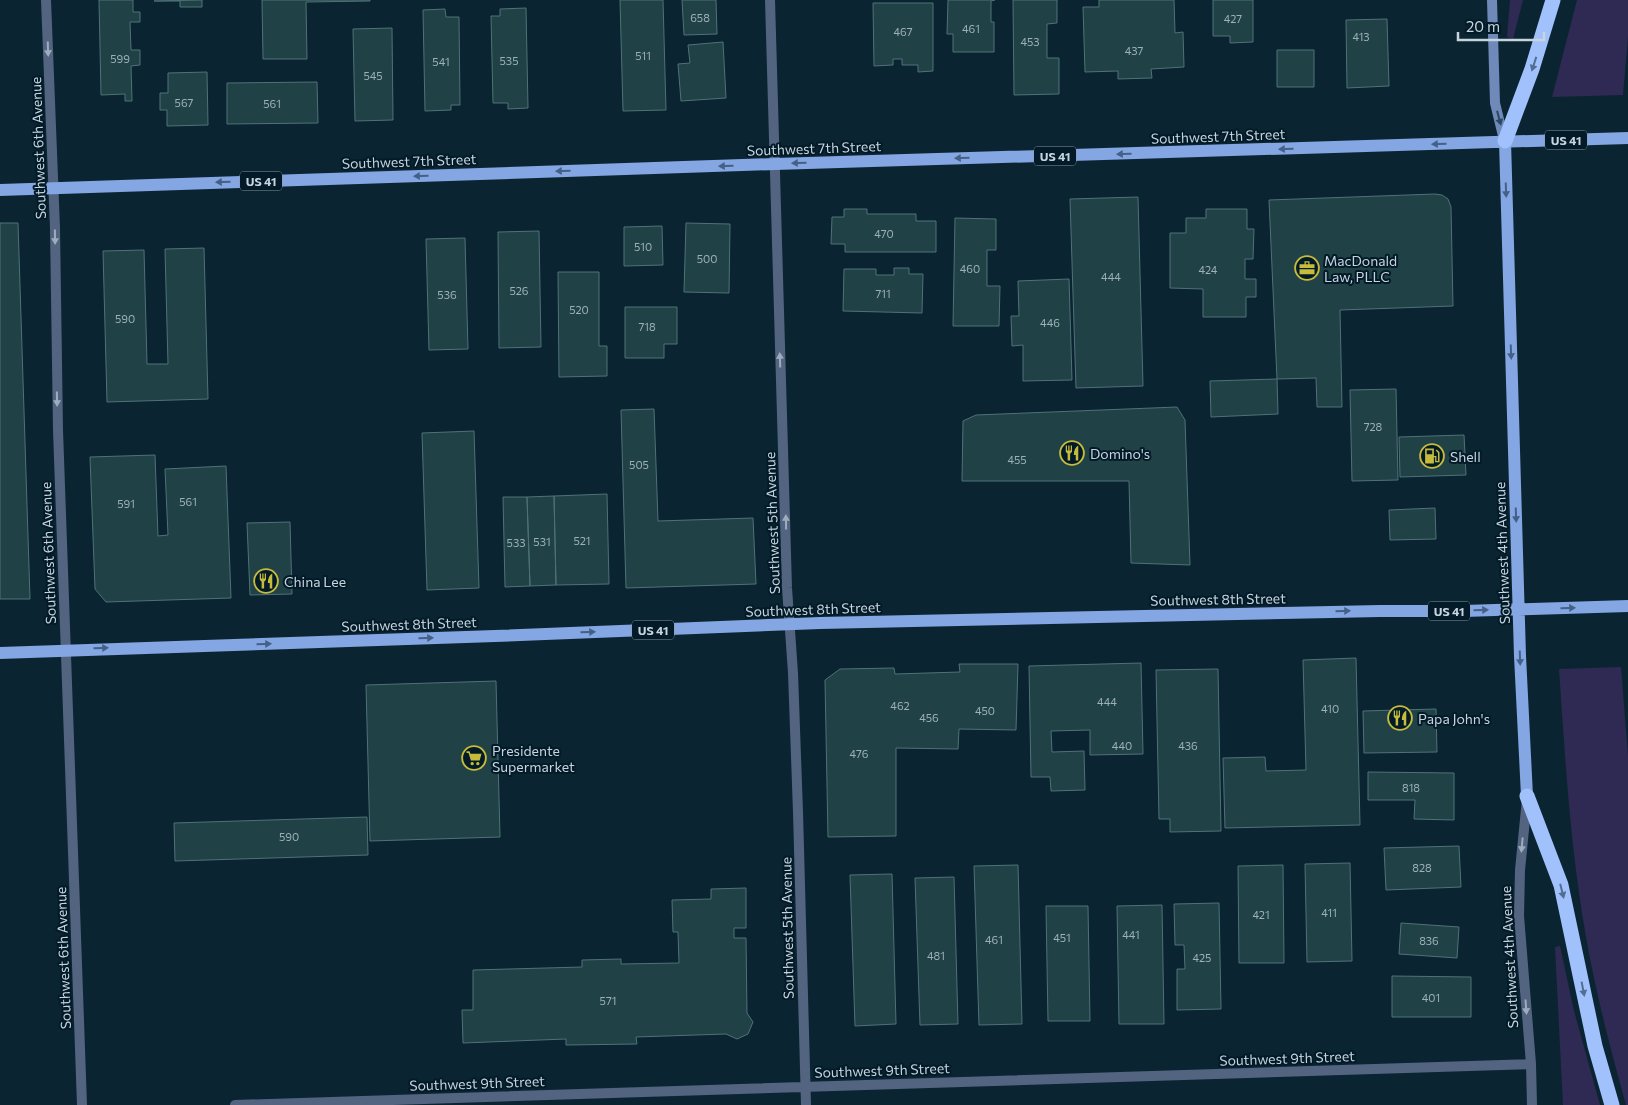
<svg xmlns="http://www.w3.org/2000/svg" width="1628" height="1105" viewBox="0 0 1628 1105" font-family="Commissioner,sans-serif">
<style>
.green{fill:#2f2a53}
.building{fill:#204247;stroke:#4f7277}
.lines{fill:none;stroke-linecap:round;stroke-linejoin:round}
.street{stroke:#536481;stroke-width:10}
.secondary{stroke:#6f89b8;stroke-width:10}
.primary{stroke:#84a6e3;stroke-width:12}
.highway{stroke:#a0c1fc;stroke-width:15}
.oneway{fill:#9eadbd}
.oneway2{fill:#526e92}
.oneway3{fill:#2e4762}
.oneway4{fill:#446086}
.labels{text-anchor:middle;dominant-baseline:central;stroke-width:4;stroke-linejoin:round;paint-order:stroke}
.number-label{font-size:11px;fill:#9cb0b8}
.shield{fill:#031b28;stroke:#8c9ca7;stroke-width:1}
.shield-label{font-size:12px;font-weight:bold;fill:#c6d4de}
.street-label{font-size:14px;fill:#c6d4de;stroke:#031b28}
.poi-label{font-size:14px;fill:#c6d4de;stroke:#031b28;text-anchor:start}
</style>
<rect width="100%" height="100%" fill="#0b2432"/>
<path class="green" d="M1510,0H1523L1513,39L1507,37Z
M1577,0H1628V37L1623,95L1552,97Z
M1621,667L1628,756V1105H1626C1610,1047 1595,990 1585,931C1570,844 1565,756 1559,669Z
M1560,946L1574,1011L1600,1105H1563L1555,947Z"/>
<path class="building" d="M99,0H133V12H140V22H130L131,50H140V65L131,66L132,101H125V94L101,95Z
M202,0V7H180V1H154Z
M262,0H370V1L306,2L307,59H263Z
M620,0H663L666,110L623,111Z
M682,0H716L717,34L684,35Z
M948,0H995L991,1V22H994V52H953V34H947Z
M1013,0H1057V23L1047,24V58H1059V94L1014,95Z
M1099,0H1174L1175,33L1183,32L1184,67L1151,69L1152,78L1118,79V71L1085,72L1083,7H1099Z
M1213,0H1253V42L1230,43V36H1213Z
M873,3H933V71L918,72V65H902V59H893V65L874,66Z
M526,8L528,108L508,109V103H493L491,16H500V9Z
M445,9L446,17H459L460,105H451V110L425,111L423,10Z
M1387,19L1389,86L1347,88L1346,20Z
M392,28L393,120L355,121L353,29Z
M723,42L726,98L681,101L678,64L690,63L688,45Z
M1277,50H1314V87H1277Z
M207,72L208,125L167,126V110H160V93H168V73Z
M317,82L318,123L227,124V83Z
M1435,194L1442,195L1448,199L1451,207L1453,306L1340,310L1342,407H1317L1316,378L1277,379L1269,200Z
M1138,197L1143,386L1076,388L1070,199Z
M844,209H867V214H916V221H936V252H845V244H831L832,217H844Z
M1206,209H1247V229H1254L1253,259H1245V279H1256V297H1246V317H1203V289L1170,288V233H1186V218H1206Z
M955,218L996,219V250H987V286H1000L999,326H953Z
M0,223H18L30,599H0Z
M686,223L730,224L729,293L684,292Z
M662,226L663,265L624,266V227Z
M539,231L541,347L499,348L498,232Z
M465,238L468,349L429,350L426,239Z
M204,248L208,399L107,402L103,251L144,250L147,364H168L165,249Z
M894,268H909V274H923L922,313L843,311L844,269H876V275H894Z
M558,272H599V346H607V376L559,377Z
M1069,279L1072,380L1023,381V345L1012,346L1011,316H1019L1018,281Z
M625,307H677V344H664V358H625Z
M1277,379L1278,414L1211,417L1210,381Z
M1396,389L1398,480L1352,481L1350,390Z
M1177,407L1185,420L1190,565L1131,563L1129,481H962L963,421L976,415Z
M654,409L658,521L753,518L756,584L626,588L621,410Z
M474,431L479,588L427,590L422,433Z
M1464,435L1466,475L1400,477L1399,437Z
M155,455L158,536L168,535L165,469L226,466L231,598L106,602L95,589L90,457Z
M607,494L609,584L556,585L554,496Z
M554,496L556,585L530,586L527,497Z
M503,497H527L530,586L505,587Z
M1435,508L1436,539L1390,540L1389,510Z
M290,522L292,594L250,595L247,523Z
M1356,658L1360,825L1225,828L1223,758L1265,757L1266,771L1306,770L1303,660Z
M1141,663L1143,754L1090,755V730L1051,731L1052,752L1084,751L1085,790L1051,791L1050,777H1031L1029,666Z
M959,664H1018L1016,730L959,729L958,749L896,748V836L828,837L825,680L840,669L894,668L895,674L960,672Z
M1218,669L1221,831L1170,832V819H1159L1156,670Z
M496,681L500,837L370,841L366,685Z
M1436,709L1437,752L1364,753L1363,711Z
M1368,772L1454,773V820L1414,819L1415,800H1368Z
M367,817L368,855L175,861L174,823Z
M1459,846L1461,887L1386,890L1384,848Z
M1350,863L1352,961L1307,962L1305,864Z
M1018,865L1022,1024L979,1025L974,866Z
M1283,865L1284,963H1239L1238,866Z
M892,874L896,1024L855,1026L850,875Z
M954,877L958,1024L920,1025L915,878Z
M746,888V928H734V938H746L747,1013L753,1022L748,1034L737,1039L726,1034L636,1037L637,1044L566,1045V1039L463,1043L462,1010H473V970L582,967V960L621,959V964L679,963L678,932H673L672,900L711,899V889Z
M1219,903L1221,1009L1177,1010V969H1185L1184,945H1175L1174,904Z
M1162,905L1164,1024H1119L1117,906Z
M1046,906H1088L1090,1021H1048Z
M1401,923L1459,927L1457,958L1399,954Z
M1392,976L1471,977V1017H1392Z"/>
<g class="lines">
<path class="street" d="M46,0L55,228L58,430L82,1105
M770,0L787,588L793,673L798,812L806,1105
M1527,799L1520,870L1519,916L1531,1064L1532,1105
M235,1105L1531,1064"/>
<path class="secondary" d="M1492,0L1495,103L1504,140"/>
<path class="primary" d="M1505,141L1520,656L1527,796
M0,190L775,164L1628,138
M0,653L495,636L820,623L1380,611H1464L1628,606"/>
<path class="highway" d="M1505,141L1532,69L1553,0
M1527,796L1561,885L1595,1046L1612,1105"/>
</g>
<defs><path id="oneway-solid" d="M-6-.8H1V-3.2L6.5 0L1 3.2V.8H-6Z" transform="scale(1.25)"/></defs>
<g class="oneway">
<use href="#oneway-solid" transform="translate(48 49) rotate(88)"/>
<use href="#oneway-solid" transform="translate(55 237) rotate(89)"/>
<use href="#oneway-solid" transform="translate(780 360) rotate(-92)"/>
<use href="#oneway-solid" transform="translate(57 399) rotate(89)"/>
<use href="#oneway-solid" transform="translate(786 522) rotate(-91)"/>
<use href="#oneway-solid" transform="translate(1522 845) rotate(95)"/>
<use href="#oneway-solid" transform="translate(1526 1007) rotate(86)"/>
</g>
<g class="oneway2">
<use href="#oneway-solid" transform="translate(1534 64) rotate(108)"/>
<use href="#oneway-solid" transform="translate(1562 891) rotate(76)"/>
<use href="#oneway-solid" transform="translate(1583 989) rotate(79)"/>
</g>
<use class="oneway3" href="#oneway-solid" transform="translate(1499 118) rotate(75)"/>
<g class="oneway4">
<use href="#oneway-solid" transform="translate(1439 144) rotate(178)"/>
<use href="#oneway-solid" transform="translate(1286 149) rotate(178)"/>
<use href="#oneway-solid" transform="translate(1124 154) rotate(178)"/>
<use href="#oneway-solid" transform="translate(962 158) rotate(178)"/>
<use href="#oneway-solid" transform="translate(799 163) rotate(178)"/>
<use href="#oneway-solid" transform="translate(726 166) rotate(178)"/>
<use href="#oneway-solid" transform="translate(563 171) rotate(178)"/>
<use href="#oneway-solid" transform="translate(421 176) rotate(178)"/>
<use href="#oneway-solid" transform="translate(223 182) rotate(178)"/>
<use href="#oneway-solid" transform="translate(1506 190) rotate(88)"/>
<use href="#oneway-solid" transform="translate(1511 352) rotate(88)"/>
<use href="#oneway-solid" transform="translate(1516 515) rotate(88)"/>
<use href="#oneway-solid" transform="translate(1568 608) rotate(-2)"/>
<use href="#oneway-solid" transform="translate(1481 610) rotate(-2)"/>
<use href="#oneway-solid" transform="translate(1343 611) rotate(-1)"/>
<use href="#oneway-solid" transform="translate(588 632) rotate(-2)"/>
<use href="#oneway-solid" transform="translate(426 638) rotate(-2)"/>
<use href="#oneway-solid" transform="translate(264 644) rotate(-1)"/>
<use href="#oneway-solid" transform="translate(101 648) rotate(-2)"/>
<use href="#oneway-solid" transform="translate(1520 658) rotate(88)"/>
</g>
<defs>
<g id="office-ring" transform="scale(1.25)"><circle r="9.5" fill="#031b28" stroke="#c7bb3c" stroke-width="1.5"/><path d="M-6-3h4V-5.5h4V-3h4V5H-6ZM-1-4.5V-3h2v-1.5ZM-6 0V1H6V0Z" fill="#c7bb3c"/></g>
<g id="restaurant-ring" transform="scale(1.25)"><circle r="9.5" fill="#031b28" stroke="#c7bb3c" stroke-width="1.5"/><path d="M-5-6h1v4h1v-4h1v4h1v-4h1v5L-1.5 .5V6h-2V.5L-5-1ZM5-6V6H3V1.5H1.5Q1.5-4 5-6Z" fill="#c7bb3c"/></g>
<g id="fuel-ring" transform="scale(1.25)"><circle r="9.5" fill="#031b28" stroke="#c7bb3c" stroke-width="1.5"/><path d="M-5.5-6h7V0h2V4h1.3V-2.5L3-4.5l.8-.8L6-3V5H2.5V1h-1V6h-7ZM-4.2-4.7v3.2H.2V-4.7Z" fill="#c7bb3c"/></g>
<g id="supermarket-ring" transform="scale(1.25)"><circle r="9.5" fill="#031b28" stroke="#c7bb3c" stroke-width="1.5"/><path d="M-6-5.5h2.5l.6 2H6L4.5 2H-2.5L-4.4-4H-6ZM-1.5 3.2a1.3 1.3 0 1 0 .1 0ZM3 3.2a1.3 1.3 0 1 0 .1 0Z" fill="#c7bb3c"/></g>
</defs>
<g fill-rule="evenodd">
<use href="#office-ring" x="1307" y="268"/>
<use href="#restaurant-ring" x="1072" y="453"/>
<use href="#fuel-ring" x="1432" y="456"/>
<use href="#restaurant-ring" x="266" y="581"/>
<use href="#restaurant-ring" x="1400" y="718"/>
<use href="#supermarket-ring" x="474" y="758"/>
</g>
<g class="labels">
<g class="number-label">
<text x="700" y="17">658</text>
<text x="1233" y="18">427</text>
<text x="971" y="28">461</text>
<text x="903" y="31">467</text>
<text x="1361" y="36">413</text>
<text x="1030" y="41">453</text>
<text x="1134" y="50">437</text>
<text x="643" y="55">511</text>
<text x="120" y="58">599</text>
<text x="509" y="60">535</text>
<text x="441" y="61">541</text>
<text x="373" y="75">545</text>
<text x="184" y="102">567</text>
<text x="272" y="103">561</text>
<text x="884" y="233">470</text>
<text x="643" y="246">510</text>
<text x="707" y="258">500</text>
<text x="970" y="268">460</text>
<text x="1208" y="269">424</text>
<text x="1111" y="276">444</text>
<text x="519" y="290">526</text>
<text x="883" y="293">711</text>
<text x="447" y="294">536</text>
<text x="579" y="309">520</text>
<text x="125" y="318">590</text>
<text x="1050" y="322">446</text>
<text x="647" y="326">718</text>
<text x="1373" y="426">728</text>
<text x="1017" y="459">455</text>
<text x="639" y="464">505</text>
<text x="188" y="501">561</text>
<text x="126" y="503">591</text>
<text x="582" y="540">521</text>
<text x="542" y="541">531</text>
<text x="516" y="542">533</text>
<text x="1107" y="701">444</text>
<text x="900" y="705">462</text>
<text x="1330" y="708">410</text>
<text x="985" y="710">450</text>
<text x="929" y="717">456</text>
<text x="1122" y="745">440</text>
<text x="1188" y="745">436</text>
<text x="859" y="753">476</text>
<text x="1411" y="787">818</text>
<text x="289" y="836">590</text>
<text x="1422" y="867">828</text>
<text x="1329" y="912">411</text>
<text x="1261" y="914">421</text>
<text x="1131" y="934">441</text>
<text x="1062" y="937">451</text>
<text x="994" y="939">461</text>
<text x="1429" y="940">836</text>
<text x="936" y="955">481</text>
<text x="1202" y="957">425</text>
<text x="1431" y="997">401</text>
<text x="608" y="1000">571</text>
</g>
<g class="shield">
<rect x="1545" y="130.5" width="42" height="19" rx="4"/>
<rect x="1034" y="146.5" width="42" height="19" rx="4"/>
<rect x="240" y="171.5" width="42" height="19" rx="4"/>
<rect x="1428" y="601.5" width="42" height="19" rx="4"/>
<rect x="632" y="620.5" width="42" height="19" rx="4"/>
</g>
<g class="shield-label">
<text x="1566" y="140">US 41</text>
<text x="1055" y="156">US 41</text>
<text x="261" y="181">US 41</text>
<text x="1449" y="611">US 41</text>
<text x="653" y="630">US 41</text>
</g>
<g class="street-label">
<text transform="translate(1218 136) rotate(-2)">Southwest 7th Street</text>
<text transform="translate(38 148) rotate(-92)">Southwest 6th Avenue</text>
<text transform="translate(814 148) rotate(-2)">Southwest 7th Street</text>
<text transform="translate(409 161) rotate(-2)">Southwest 7th Street</text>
<text transform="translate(772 523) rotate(-92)">Southwest 5th Avenue</text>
<text transform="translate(48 553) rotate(-92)">Southwest 6th Avenue</text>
<text transform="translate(1502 553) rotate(-92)">Southwest 4th Avenue</text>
<text transform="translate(1218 599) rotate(-1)">Southwest 8th Street</text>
<text transform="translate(813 609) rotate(-2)">Southwest 8th Street</text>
<text transform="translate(409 624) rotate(-2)">Southwest 8th Street</text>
<text transform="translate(787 928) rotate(-91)">Southwest 5th Avenue</text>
<text transform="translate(1509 957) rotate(-93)">Southwest 4th Avenue</text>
<text transform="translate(63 958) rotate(-92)">Southwest 6th Avenue</text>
<text transform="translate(1287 1058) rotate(-2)">Southwest 9th Street</text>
<text transform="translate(882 1070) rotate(-2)">Southwest 9th Street</text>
<text transform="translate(477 1083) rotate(-2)">Southwest 9th Street</text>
</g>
<g class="poi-label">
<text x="1324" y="260">MacDonald<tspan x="1324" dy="16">Law, PLLC</tspan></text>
<text x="1090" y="453">Domino's</text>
<text x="1450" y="456">Shell</text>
<text x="284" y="581">China Lee</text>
<text x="1418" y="718">Papa John's</text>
<text x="492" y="750">Presidente<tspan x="492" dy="16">Supermarket</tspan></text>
</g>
</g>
<path d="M1458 32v8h86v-8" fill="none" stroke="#c6d4de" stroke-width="2.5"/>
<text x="1466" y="32" font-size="15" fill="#c6d4de" stroke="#031b28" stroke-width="4" paint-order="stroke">20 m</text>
</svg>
